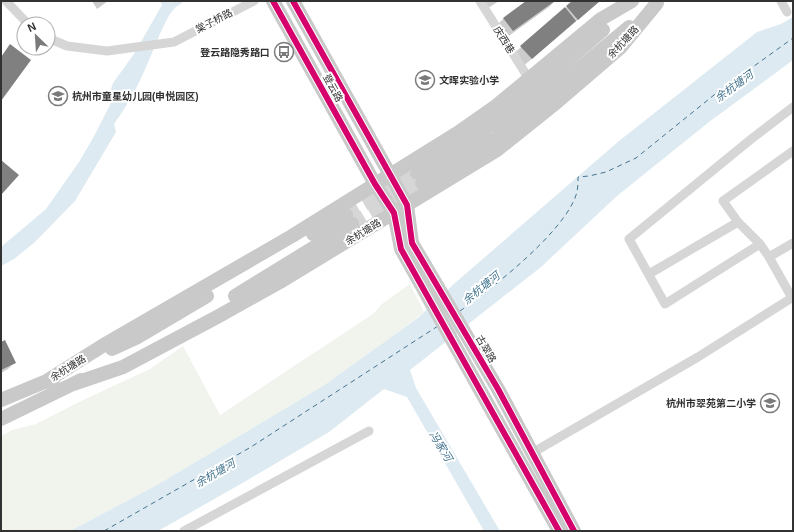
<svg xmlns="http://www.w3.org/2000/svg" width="794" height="532" viewBox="0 0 794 532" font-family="Helvetica,'Noto Sans SC',sans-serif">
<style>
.green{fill:#f1f3ed}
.water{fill:#ddeaf1}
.shadow{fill:#0003}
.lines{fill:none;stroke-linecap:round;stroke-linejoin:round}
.ferry{stroke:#44758f;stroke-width:1;stroke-dasharray:5 4;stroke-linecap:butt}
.building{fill:#808080}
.primary-tunnel{stroke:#d6d6d6;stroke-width:14;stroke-dasharray:14 7;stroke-linecap:butt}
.street{stroke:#d6d6d6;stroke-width:9}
.primary{stroke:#c9c9c9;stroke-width:14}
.cycleway-casing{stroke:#fff;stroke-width:8}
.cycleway{stroke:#d6006c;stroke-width:6}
.labels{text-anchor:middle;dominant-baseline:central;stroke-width:4;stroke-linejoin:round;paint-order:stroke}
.street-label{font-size:10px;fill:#323232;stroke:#fff}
.poi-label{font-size:10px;font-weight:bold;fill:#323232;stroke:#fff;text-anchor:end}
.water-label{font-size:11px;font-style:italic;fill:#44758f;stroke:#fff}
</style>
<rect width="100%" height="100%" fill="#fff"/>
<path class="green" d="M410,284L424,312L390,338L323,386L157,485L70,531H1V436L12,430L36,424L83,400L150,369L183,346L220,415L373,314L382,304Z"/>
<path class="water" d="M160,1H183C181,5 177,5 174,9C166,17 157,42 152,53C142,78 130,102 114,124L116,132L75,201L35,242L14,259L1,266V247L46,209L79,162L93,138L110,105L112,96L111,89L113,83L134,54L162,5Z
M793,17V60L709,122L617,196L541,267L410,370L416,388L500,531H484L407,397L384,389L329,432L246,481L158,531H70L157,485L323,386L390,338L420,316L455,283L619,141L757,32L781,24Z"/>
<path class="shadow" d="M92,1H108L97,9Z
M479,1H499L485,10Z
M527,1H555L549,7L503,40L494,28L504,18Z
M574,1H600L521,68L511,56Z
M1,343L14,363L8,369L1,373Z"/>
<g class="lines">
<path class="ferry" d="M460,311C493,288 560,235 575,198C578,191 578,184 578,177L589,176L606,172L636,158L714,95L793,38
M104,531L251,447L438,326"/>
</g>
<path class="building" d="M526,1H555L513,31L503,18Z
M572,1H600L578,20L566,6Z
M565,7L576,21L532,59L520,46Z
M10,44L31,60L1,101V57Z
M1,160L19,175L1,195Z
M5,340L16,363L1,370V342Z"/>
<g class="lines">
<path class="primary-tunnel" d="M346,215L417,173
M352,224L422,183"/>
<path class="street" d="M6,1L28,24
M480,1L529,79
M781,1L787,12
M48,38L67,46L107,51L174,42L254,1
M738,222L760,244L769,257L792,298
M760,244L665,304L629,239L750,140L793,107
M769,257L793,243
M649,274L738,222L723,201L793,151
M532,453L698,357L793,297
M184,531L369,431"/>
<path class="primary" d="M273,1L375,184L394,213L401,249L559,531
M293,1L407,205L412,243L498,389L574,531
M417,173L460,147L502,116L603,30
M422,183L495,139L629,27
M313,234L346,215
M235,296L352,224
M112,349L136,338L207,296
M45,382L107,343L292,236L459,132L496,106L601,19L632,1
M73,384L123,367L217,317L280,282L497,150L557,102L620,48L657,3
M1,400L54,378
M1,419L81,380"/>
<g class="cycleway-casing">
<path id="cycleway" d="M273,1L375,184L394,213L401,249L559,531
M293,1L407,205L412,243L498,389L574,531"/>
</g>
<use href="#cycleway" class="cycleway"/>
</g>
<defs>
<g id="bus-ring" transform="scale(1)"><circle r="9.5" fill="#fff" stroke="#7a7a7a" stroke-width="1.5"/><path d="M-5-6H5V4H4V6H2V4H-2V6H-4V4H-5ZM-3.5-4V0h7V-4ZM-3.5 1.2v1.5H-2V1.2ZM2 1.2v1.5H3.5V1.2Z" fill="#7a7a7a"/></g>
<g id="school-ring" transform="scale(1)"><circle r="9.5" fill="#fff" stroke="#7a7a7a" stroke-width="1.5"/><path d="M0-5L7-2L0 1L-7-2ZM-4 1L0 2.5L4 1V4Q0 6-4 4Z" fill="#7a7a7a"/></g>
</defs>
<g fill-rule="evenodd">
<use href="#bus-ring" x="284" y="52"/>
<use href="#school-ring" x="425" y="80"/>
<use href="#school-ring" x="58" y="96"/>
<use href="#school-ring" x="770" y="403"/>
</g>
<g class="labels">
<g class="street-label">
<text transform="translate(214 21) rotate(-27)">棠子桥路</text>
<text transform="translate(504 40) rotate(58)">庆西巷</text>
<text transform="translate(623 42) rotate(-47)">余杭塘路</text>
<text transform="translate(333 88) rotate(61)">登云路</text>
<text transform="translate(363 232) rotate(-31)">余杭塘路</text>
<text transform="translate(486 349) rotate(60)">古翠路</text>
<text transform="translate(68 368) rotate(-32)">余杭塘路</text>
</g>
<g class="poi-label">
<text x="270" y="52">登云路隐秀路口</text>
<text x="439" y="80" text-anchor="start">文晖实验小学</text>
<text x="72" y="96" text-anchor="start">杭州市童星幼儿园(申悦园区)</text>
<text x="756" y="403">杭州市翠苑第二小学</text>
</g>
<g class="water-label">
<text transform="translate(734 86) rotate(-36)">余杭塘河</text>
<text transform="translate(481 288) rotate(-39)">余杭塘河</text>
<text transform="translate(441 446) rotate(59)">冯家河</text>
<text transform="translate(215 473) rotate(-30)">余杭塘河</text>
</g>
</g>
<rect width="794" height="532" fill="none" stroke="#323232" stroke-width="4"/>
<g transform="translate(36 36) rotate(335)"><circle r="19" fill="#ffffff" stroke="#adadad"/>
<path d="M0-3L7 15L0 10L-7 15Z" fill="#7a7a7a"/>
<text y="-6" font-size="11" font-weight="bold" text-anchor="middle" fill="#323232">N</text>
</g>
</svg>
